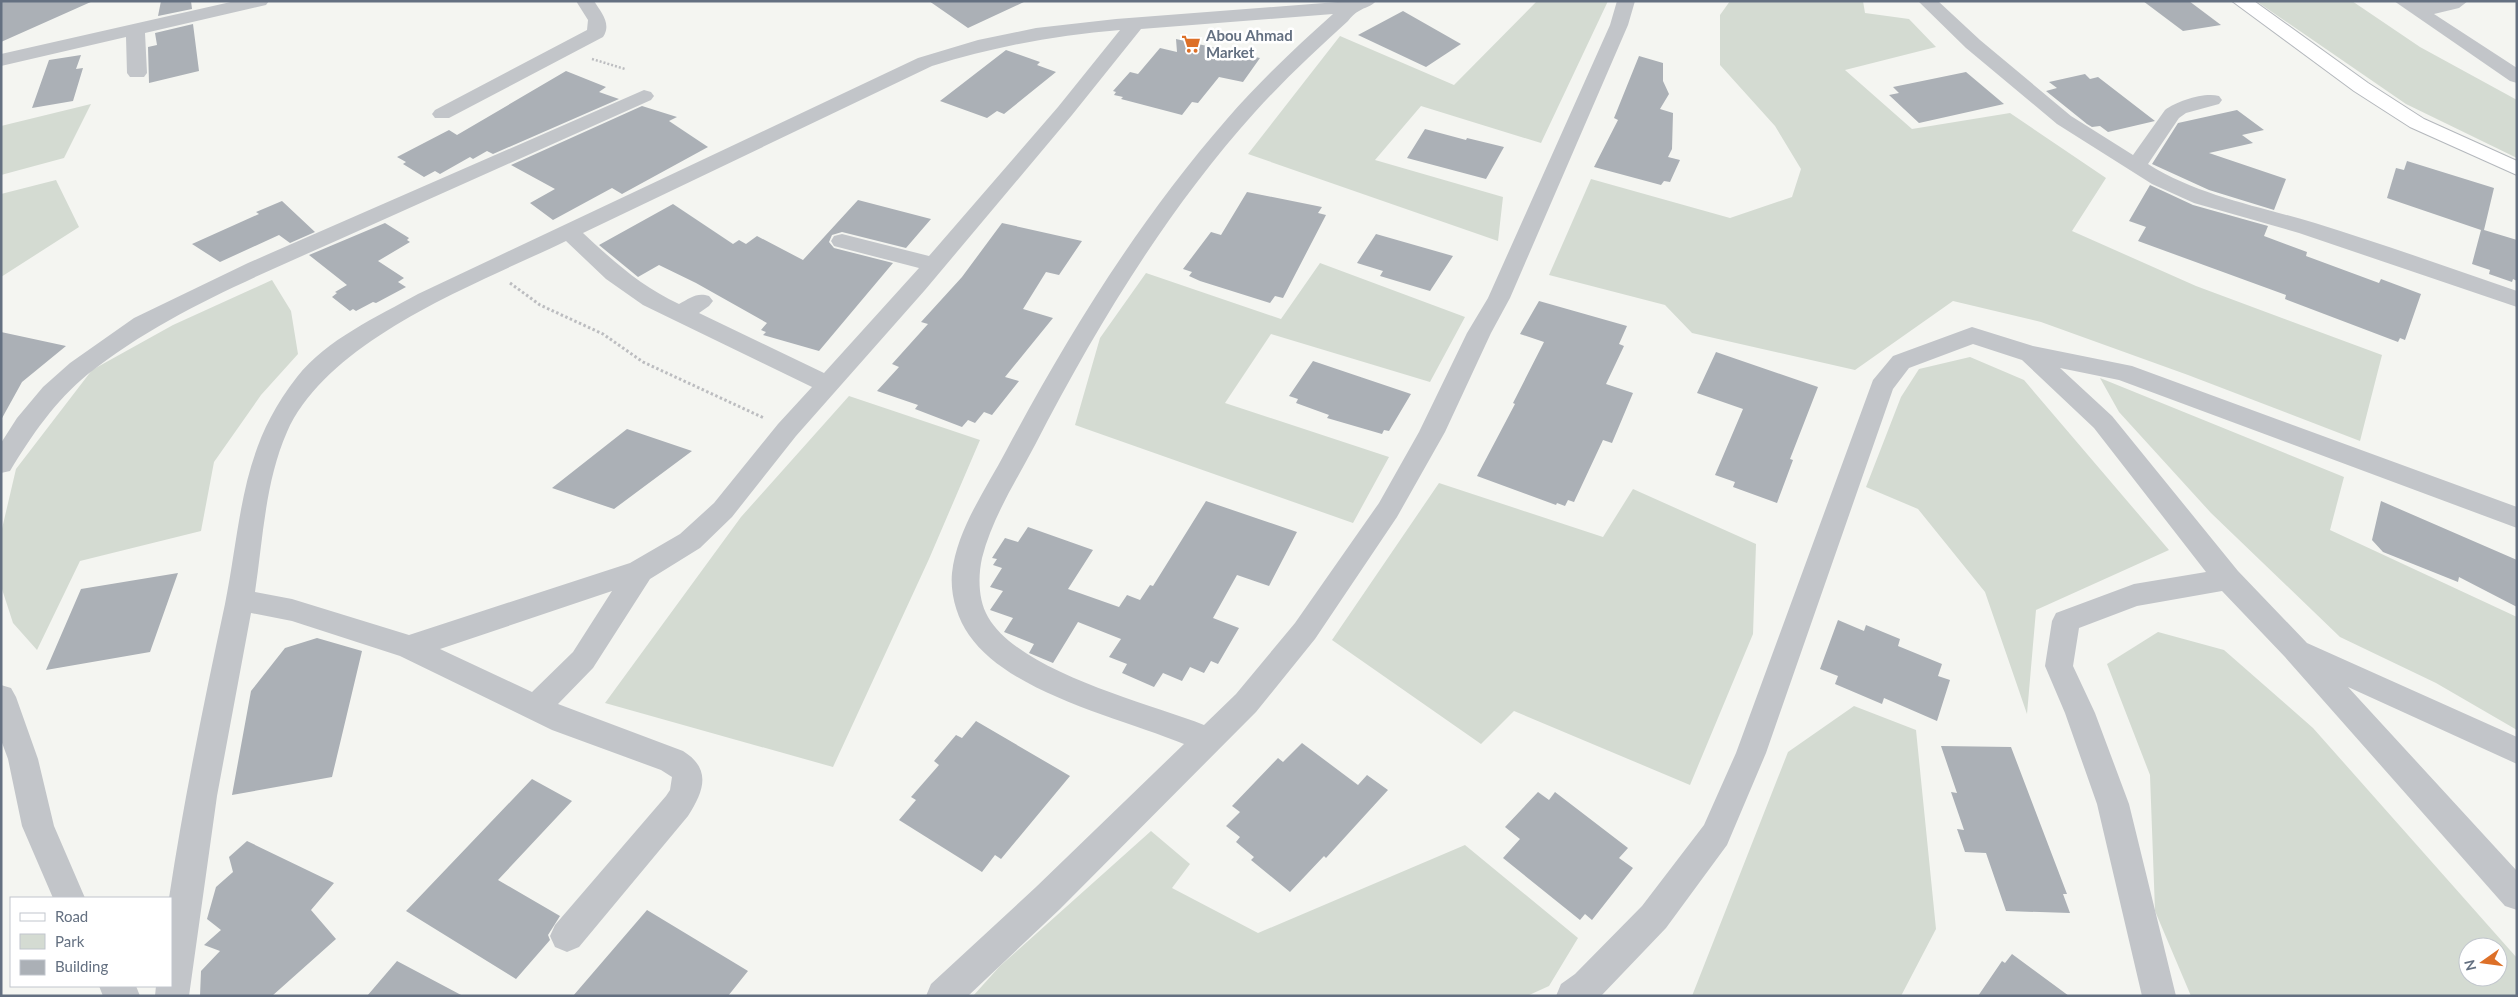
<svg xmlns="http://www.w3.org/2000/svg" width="2518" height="997" viewBox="0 0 2518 997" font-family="Lato,sans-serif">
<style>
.green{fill:#d4dbd2;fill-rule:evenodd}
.building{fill:#abb0b6}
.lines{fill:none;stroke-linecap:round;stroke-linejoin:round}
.secondary-casing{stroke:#b4b8bd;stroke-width:2}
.path-far1{stroke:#bcbdc0;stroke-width:2.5;stroke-dasharray:2 2;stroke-linecap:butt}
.path{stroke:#bcbdc0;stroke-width:3;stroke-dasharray:2.5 2.5;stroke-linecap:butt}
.street{fill:#c2c5c9;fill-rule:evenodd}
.secondary{fill:#fff;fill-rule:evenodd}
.labels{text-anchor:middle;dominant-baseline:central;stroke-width:5;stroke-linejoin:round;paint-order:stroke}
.far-poi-label{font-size:15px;font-weight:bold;fill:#647081;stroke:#fff;text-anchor:start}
</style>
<rect width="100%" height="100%" fill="#f4f5f1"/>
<path class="green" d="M1537,1H1608L1541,143L1421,106L1375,160L1503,197L1498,241L1248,154L1340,36L1454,85Z
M1730,1H1863L1865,13L1909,19L1936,47L1845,70L1912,129L2010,113L2106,178L2072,231L2196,286L2382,355L2360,441L2188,375L2041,322L1953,301L1855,370L1692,333L1665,305L1549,275L1591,179L1730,218L1792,197L1801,169L1775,126L1720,65V15Z
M2256,1H2352L2420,47L2517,100V158L2406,104Z
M91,104L64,158L1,175V126Z
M56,180L79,227L1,277V194Z
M1320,263L1465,317L1430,382L1271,334L1225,403L1389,457L1353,523L1075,425L1100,338L1146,273L1281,319Z
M272,280L291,311L298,354L261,395L214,462L201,531L80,561L37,650L13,623L1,586V533L16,469L92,370L173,325Z
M1970,357L2024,380L2169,550L2036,610L2027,714L1985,592L1918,509L1866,487L1901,397L1919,369Z
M2100,378L2344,477L2330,530L2517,617V730L2436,683L2340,637L2211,513L2119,412Z
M849,396L980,440L929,559L833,767L605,703L741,517Z
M1439,483L1603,537L1633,489L1756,544L1753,634L1690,785L1514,711L1481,744L1332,640Z
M2158,632L2224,650L2313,728L2517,958V996H2191L2155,911L2150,775L2107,664ZM2468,947H2498V977H2468Z
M1854,706L1916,730L1936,929L1901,996H1692L1788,752Z
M1151,831L1190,864L1172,888L1258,933L1465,845L1578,938L1549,986L1527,996H973L1000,966Z"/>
<path class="building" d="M1,1H93L1,42Z
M161,1H191L192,9L158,16Z
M929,1H1026L968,28Z
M2143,1H2189L2221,25L2183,31Z
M1403,11L1461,44L1426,67L1358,35Z
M193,24L199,71L149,83L148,47L157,45L155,33Z
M1176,39L1260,58L1243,82L1219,77L1198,103L1192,102L1182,115L1121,99L1123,97L1114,95L1116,92L1113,91L1130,72L1138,74L1160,48L1177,52Z
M1006,50L1040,62L1037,65L1056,72L1004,114L997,111L987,118L940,101Z
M81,55L76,69L83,68L73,101L32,108L49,60Z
M1639,56L1663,63V81L1669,94L1660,109L1673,113L1672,149L1668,157L1680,160L1670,182L1664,181L1661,185L1594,167L1618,120L1614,118Z
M566,71L606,87L599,92L619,99L493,154L487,151L473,159L470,157L440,174L435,171L424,177L403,164L406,162L397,157L449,130L457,135Z
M1966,72L2004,104L1919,123L1889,95L1899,93L1893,87Z
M2085,74L2090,79L2098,77L2155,121L2108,132L2100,126L2092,127L2087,124L2046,91L2057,88L2049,82Z
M642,106L677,117L669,121L708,147L622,194L612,188L553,220L530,203L555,189L511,165Z
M2237,110L2264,130L2242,135L2253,143L2209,153L2286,179L2274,210L2209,190L2152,164L2178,123Z
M1425,129L1466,140L1467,138L1504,147L1486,179L1407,158Z
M2407,161L2494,188L2484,230L2517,240V281L2513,279L2512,282L2489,274L2490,270L2472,264L2481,230L2387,198L2396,168L2404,170Z
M2150,185L2193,205L2268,226L2264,236L2307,252L2306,256L2379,283L2381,279L2421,294L2405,340L2400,338L2398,342L2285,299L2286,295L2138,241L2146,227L2129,221Z
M1247,192L1322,207L1318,213L1326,215L1283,298L1275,296L1270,303L1200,281L1189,276L1192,272L1183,269L1211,232L1221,235Z
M858,200L931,219L906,248L842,232L832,235L829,242L834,248L893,263L819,351L763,335L766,332L761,330L767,323L696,283L659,265L638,277L599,245L673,204L733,244L739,240L746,244L757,236L803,260Z
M282,201L315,232L290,243L279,235L220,262L192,244L259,214L256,212Z
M385,223L409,238L407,240L410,242L378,261L404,278L398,282L406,287L376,303L373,302L356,311L353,309L350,311L332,297L337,293L335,292L347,285L309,255Z
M1002,223L1082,241L1059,275L1046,272L1023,309L1053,318L1005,377L1019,381L992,415L984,412L975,423L968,420L962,427L915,409L918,405L877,391L899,367L892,364L928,324L921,322L962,277Z
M1376,234L1453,256L1430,291L1380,276L1383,271L1357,263Z
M1539,301L1627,326L1619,344L1624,346L1606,384L1633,393L1612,443L1603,440L1574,502L1568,500L1565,506L1557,503L1556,505L1477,476L1515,404L1513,403L1544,342L1520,334Z
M1,332L66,346L22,382L1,420Z
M1716,352L1818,387L1790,459L1793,460L1777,503L1733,487L1735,482L1715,475L1743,409L1697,393Z
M1313,361L1411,394L1389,431L1384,430L1382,434L1327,418L1329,415L1296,403L1298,399L1289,396Z
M627,429L692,451L614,509L552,488Z
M1206,501L1297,532L1269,586L1237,575L1213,618L1239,628L1218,664L1211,661L1204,673L1190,667L1182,681L1163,673L1154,687L1122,673L1127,664L1109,657L1121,639L1078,622L1053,663L1029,653L1034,644L1004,632L1013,618L990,610L1003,591L990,587L1002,568L993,565L997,559L992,558L1005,538L1018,542L1028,527L1093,550L1068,589L1119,607L1127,595L1140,600L1150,585L1153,586Z
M2381,501L2517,560V607L2459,577L2458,582L2383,552L2372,540Z
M178,573L150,652L46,670L81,589Z
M1838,620L1864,631L1866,625L1900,639L1898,646L1942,664L1938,676L1950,680L1937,721L1884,698L1882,704L1835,684L1838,676L1820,669Z
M317,638L362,651L332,777L232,795L251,691L285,648Z
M976,721L1070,776L1001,859L995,855L982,872L899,820L916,800L911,797L939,765L934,761L956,735L962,738Z
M1302,743L1358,785L1367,775L1388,790L1326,858L1324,856L1290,892L1251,860L1254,857L1236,842L1240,837L1226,826L1240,812L1232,806L1278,758L1283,762Z
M1941,746L2011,747L2067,894H2063L2070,913L2006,911L1986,853L1965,852L1957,829L1964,830L1951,792L1957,793Z
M532,779L572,801L498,880L560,916L548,935L550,940L516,979L406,911Z
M1538,792L1549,800L1555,792L1628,848L1619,858L1633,868L1592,920L1585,914L1580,920L1503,858L1520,839L1505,827Z
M247,841L334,883L311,910L336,939L272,996H200L201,971L220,951L204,945L221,930L207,919L216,887L233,872L229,857Z
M647,910L748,971L728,996H573Z
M2012,954L2069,996H1978L2002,961L2005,963Z
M397,961L463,996H367Z"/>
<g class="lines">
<g class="secondary-casing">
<path id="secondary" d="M2232,1H2254L2368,83L2424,119L2517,161V175L2410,127L2354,91Z"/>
</g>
<path class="path-far1" d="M592,59L625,69"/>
<path class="path" d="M510,283L540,305L603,334L643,362L764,418"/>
<path class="street" d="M235,1H269L266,5L145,33L147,73L144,77H130L127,73L126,37L1,66V54Z
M576,1H594C601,12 612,24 603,37L449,118H435L432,114L435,110L587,30L588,20Z
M1350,1H1376C1371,7 1365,7 1359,11C1355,13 1351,17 1348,21C1316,50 1284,80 1255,112C1166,211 1096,327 1035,445C1016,481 992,518 982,558C978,576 978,600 988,617C1020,672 1145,702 1204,725L1236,694L1295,623L1379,503L1419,432L1467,333L1488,298L1610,25L1617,1H1635L1628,25L1510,298L1491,333L1445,432L1397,517L1315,639L1256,712L1060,909L968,996H926L931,984L1036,887L1184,744C1120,718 1009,693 969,635C957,618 950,594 952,573C957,529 986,489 1006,451C1069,333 1139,220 1227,119C1260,81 1296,47 1333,14L1141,29L1072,115L925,290L796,436L732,517L700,548L650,579L593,668L558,704L683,751C712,769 704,791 688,816L579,947L567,952L555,947L550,936L555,925L666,796L670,790L672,777L661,770L552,730L400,656L292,621L251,613L217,796L189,996H155L156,986H171V898H169C184,799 204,702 225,604C242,519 240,449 297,377C327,339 377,317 418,294L918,58L978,40L1036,28L1116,19ZM1120,30L1058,107L929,256L842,234L834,236L831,241L834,246L919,268L824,373L699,313L709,306L713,301L709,296C697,292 690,298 679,304C642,287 613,261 583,233L932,66C994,47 1055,35 1120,30ZM566,241L606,279L643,305L812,387L778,424L714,503L680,534L630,563L409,635L292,599L255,592C263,539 265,482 287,432C329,338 477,284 566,241ZM612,591L573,652L532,692L440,649Z
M1918,1H1938L1980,40L2071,116L2133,155L2165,110C2177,101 2204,92 2219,96L2222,100L2219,104L2186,113L2179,118L2148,164C2199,196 2258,206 2315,223C2383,244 2450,268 2517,291V307L2299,233L2194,203L2152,184L2057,124L1966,48Z
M2394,1H2468L2459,8L2434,14L2517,68V83L2510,81Z
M644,90L651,92L654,96L651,100C550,145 448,191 347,236C258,276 165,313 88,374C55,401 32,435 10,471L1,473V443L17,418L43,387L70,363L134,318L248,263Z
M1972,327L2033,346L2132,366L2517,507V528L2119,380L2060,368L2112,416L2238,571L2307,643L2517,737V764L2348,687L2517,871V910L2505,906L2285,657L2222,591L2137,606L2079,628L2073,666L2095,713L2129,804L2176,996H2142L2097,804L2065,713L2045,666L2052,621L2056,613L2134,584L2206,572L2094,428L2022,360L1973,344L1909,368L1893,389L1766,753L1727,845L1666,928L1601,996H1556L1561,984L1575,974L1642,906L1704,825L1736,753L1873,380L1893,356Z
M1,685L11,688L16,697L38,759L54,826L85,898H53L22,826L8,759L1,740Z
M99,986H136L140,996H103Z"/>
<use href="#secondary" class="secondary"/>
</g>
<defs>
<g id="supermarket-bare" transform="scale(1.5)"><path d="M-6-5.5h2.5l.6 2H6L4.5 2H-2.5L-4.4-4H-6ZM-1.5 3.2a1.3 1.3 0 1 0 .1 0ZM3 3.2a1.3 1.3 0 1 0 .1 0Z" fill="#dd7028" stroke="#fff" stroke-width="2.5" paint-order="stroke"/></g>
</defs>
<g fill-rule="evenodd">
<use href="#supermarket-bare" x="1191" y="44"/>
</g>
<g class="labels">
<g class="far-poi-label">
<text x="1206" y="35">Abou Ahmad<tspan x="1206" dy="17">Market</tspan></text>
</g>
</g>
<rect width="2518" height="997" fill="none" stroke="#647081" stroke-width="5"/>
<rect x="10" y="897" width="162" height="90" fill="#ffffff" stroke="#c1c6cd"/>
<rect x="20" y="913" width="25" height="8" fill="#ffffff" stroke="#c1c6cd"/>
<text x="55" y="922" font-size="15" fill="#647081">Road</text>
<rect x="20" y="934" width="25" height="15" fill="#d4dbd2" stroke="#c1c6cd"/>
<text x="55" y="947" font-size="15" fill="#647081">Park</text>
<rect x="20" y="960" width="25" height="15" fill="#abb0b6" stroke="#c1c6cd"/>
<text x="55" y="972" font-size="15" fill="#647081">Building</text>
<g transform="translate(2483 962) rotate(256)"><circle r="24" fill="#ffffff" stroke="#c1c6cd"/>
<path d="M0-4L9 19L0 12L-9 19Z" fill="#dd7028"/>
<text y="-8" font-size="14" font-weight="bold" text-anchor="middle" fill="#647081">N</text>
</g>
</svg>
